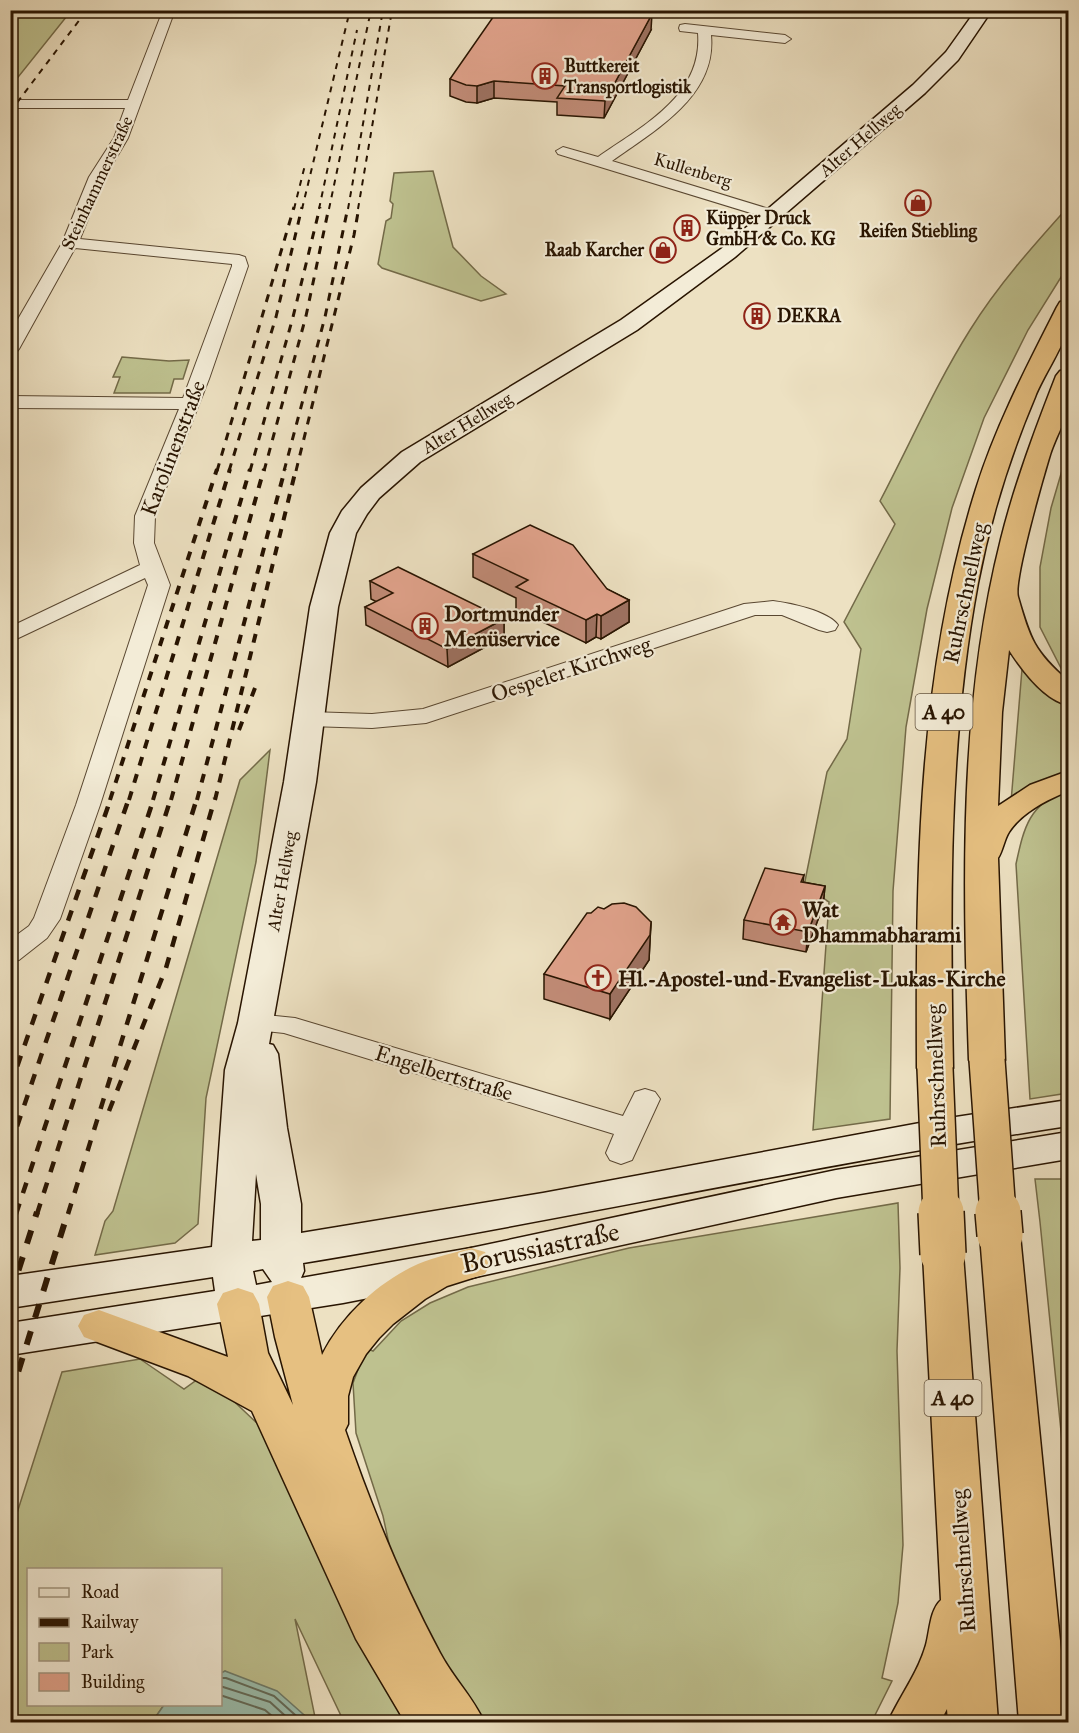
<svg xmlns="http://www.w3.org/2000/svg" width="1079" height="1733" viewBox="0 0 1079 1733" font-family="'IM FELL Great Primer',serif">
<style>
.green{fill:#bec18f;stroke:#736a48;stroke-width:1.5}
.water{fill:#9abeae;stroke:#6c7a69;stroke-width:1.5}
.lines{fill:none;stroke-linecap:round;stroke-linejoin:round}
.shore{stroke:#616958;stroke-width:2}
.street-casing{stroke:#594731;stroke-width:2}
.secondary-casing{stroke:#281401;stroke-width:3}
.highway-casing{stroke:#281401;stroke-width:3}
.street{fill:#f3ecd7;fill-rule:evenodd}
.secondary{fill:#f3ecd7;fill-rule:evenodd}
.highway{fill:#e6c081;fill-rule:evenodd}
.rail-far4{stroke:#281401;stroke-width:2;stroke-dasharray:6 6;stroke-linecap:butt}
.rail-far3{stroke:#281401;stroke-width:3;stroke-dasharray:8 8;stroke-linecap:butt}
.rail-far2{stroke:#281401;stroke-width:4;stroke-dasharray:9 9;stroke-linecap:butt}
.rail-far1{stroke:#281401;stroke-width:4.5;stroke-dasharray:11 11;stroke-linecap:butt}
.rail{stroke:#281401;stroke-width:6;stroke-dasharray:14 14;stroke-linecap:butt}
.highway-bridge-far1-casing{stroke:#281401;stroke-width:38;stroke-linecap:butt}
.highway-bridge-casing{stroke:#281401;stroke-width:48;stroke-linecap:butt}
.highway-bridge-far1{stroke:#e6c081;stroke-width:35}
.highway-bridge{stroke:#e6c081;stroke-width:45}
.wall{fill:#c28c78;stroke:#281401;stroke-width:1.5}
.shaded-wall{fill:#9e7262;stroke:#281401;stroke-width:1.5}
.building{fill:#e1a38c;stroke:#281401;stroke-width:1.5}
.labels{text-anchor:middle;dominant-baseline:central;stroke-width:4.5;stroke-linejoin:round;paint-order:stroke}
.far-poi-label{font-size:18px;font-weight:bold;fill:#281401;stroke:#f3ecd7;text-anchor:start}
.far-street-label{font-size:18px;fill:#281401;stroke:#f3ecd7}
.shield{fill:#f3ecd7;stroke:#655541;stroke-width:1.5}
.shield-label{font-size:21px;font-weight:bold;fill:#281401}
.street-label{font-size:22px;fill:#281401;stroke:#f3ecd7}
.poi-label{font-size:22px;font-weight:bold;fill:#281401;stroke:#f3ecd7;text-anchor:start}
.near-street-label{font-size:27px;fill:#281401;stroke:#f3ecd7}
</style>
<rect width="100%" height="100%" fill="#ede1c2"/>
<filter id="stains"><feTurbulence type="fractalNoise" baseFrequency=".00333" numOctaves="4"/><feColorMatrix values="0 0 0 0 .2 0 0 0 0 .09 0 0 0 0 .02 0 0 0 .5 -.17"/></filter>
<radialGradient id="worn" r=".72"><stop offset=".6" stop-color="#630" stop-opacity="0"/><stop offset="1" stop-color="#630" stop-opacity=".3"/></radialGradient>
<path class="green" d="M11,10L71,11L11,86L10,11Z
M433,171L453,247L481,276L506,294L481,301L382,268L378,264L386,221L391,218L393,204L390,201L394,173Z
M1068,207V266L1028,330L984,418L952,508L927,609L906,727L893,891L890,1119L813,1130L829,902L804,886L827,772L847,739L861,649L844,622L895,524L880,501C910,444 936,384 970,330C998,285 1033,246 1068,207Z
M122,357L169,361L189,360L183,379H174L170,393H114L120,377H113Z
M1068,450V676L1063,672L1040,627V567L1051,508Z
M1023,657L1053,692L1068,703V771L1029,788L1011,802Z
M270,750L256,862L206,1098L198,1224L175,1243L95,1255L105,1221L113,1211L240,780Z
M1068,789V1093L1030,1099L1016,864C1024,827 1029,804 1068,789Z
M1035,1179H1068V1501L1040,1222Z
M898,1203L900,1268L897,1351L903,1545L898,1603L882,1678L892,1681L873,1719L870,1722H488L448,1678L399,1591L383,1516L356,1433L353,1383L366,1348L373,1351L401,1321L430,1303L468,1287L629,1248Z
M140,1359L184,1389L205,1374L260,1426L412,1722H344L295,1619L316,1722L225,1671L221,1673L220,1570H28V1704L164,1705L152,1722H11L10,1535L62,1372Z"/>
<path class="water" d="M225,1671L277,1691L312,1722H152L164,1705L220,1704L221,1673Z"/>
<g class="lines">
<path class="shore" d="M220,1678H226L274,1696L303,1722
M220,1686L270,1702L292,1722
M220,1695L265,1710L279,1722"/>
<g class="street-casing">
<path id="street" d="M163,10H175L128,138L105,177L80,239L239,255L245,257L248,266L209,379L155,516L154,543L170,585L100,805L60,919L47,938L19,960L10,962V940L29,926L34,918L76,805L148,585L145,578L10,642V627L140,565L134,543L135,516L179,409L10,408V396L183,398L232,266V264L75,248L19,349L16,353L10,354V333L62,243L89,177L114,138L125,108H10V100H128Z
M685,24L785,35L791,39L785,43L711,35C717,96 655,130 612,161L779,212L781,215L779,218H767L558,154L556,151L563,147L598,157C642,126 703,96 698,33L680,31L679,28L680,25Z
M773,601C790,603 828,611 838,625L835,630L827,632L819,630L782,615H755L426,723L372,728L309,726L301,724L297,719L301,714L309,712L372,714L423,709L744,604Z
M256,1014L295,1018L623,1116L635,1092L645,1089L655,1092L660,1099L632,1160L621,1164L610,1160L606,1153L614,1134L284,1033L246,1029L242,1023L246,1017Z"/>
</g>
<g class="secondary-casing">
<path id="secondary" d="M976,10H992L958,60L925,93L735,257L637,330L420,462L379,498L367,514L356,533L338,607L316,782L269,1044L273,1045L278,1054L287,1128L301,1204V1233L543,1193L936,1120L1068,1100V1126C812,1165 559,1221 303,1263L304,1271L301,1278L471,1248L836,1170L1068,1132V1159L836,1198L471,1278L343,1303L10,1355V1323L215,1291L213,1277L10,1308V1276L212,1247L225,1070L238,1023L284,782L310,607L330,533L342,511L361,488L402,452L621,320L721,249L913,85L946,52ZM256,1174L261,1204V1240L252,1241ZM263,1269L272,1282L256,1285L253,1271Z"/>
</g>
<g class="highway-casing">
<path id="highway" d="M1068,300C1069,308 1070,319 1068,327C1065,344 1042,378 1035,397C1010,456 990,520 978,583C948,743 950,906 953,1068L948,1077L935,1080L922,1077L917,1068C916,874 917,676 976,489C996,425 1027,366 1057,307L1060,302Z
M1068,369C1069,379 1070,395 1068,406C1065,423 1054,440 1049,458C1043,478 1013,582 1018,597C1030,639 1034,651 1068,681V705C1044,700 1022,670 1009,650L1002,712L998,806L1030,785L1068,771V791C1047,800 1022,812 1009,832C1004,840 1003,850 998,858L1005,1060L1000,1069L987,1072L974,1069L969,1060C963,887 958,709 1001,539C1015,483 1035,430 1056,376L1060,371Z
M1000,1220L1014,1225L1020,1235L1068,1722H1019L980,1235L986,1225Z
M943,1239L957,1243L963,1254L998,1722H948L947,1709L940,1722H888C900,1696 918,1673 926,1645C930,1630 930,1610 941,1600L923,1254L929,1243Z
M471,1248L485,1252L491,1263L485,1274L447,1286L425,1299L393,1324L379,1338L366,1354L353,1377L348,1396V1424L345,1430C371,1506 402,1582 440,1653C453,1678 473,1697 484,1722H405L356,1639L252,1411L188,1376L84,1337L78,1326L84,1315L99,1310L228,1357L217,1304L223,1293L238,1288L253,1293L259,1304L268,1353L293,1405L275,1337L267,1297L273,1286L288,1281L303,1286L309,1297L322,1355C342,1316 378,1282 418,1264C435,1257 453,1253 471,1248Z"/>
</g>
<use href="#street" class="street"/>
<use href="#secondary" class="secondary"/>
<use href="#highway" class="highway"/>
<path class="rail-far4" d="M10,112L87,10
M294,209L305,165
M302,209L350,10
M319,209L357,30
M329,209L371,10
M348,209L383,10
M358,209L392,10"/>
<path class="rail-far3" d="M217,471L294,207
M229,471L276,317L302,207
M250,471L293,317L320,207
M264,471L306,316L329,207
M284,471L325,317L348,207
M296,471L354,235L359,207"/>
<path class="rail-far2" d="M239,730L258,680
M110,800L217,469
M129,800L230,469
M153,800L250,469
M171,800L264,469
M197,800L285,469
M215,800L296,469"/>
<path class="rail-far1" d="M10,1087L111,798
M109,1111L166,968L215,798
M10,1147L129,798
M16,1214L154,798
M37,1214L171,798
M68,1214L197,798"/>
<path class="rail" d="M10,1231L16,1212
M10,1297L37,1212
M10,1398L68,1212"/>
<g class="highway-bridge-far1-casing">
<path id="highway-bridge-far1" d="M987,1060L998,1214
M935,1068L941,1214"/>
</g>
<g class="highway-bridge-casing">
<path id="highway-bridge" d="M941,1212L943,1254
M998,1212L1000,1235"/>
</g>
<use href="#highway-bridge-far1" class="highway-bridge-far1"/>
<use href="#highway-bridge" class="highway-bridge"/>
</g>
<path class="wall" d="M651,30L604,118L557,115V102L494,98L477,103L466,102L450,96V79Z
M473,554L607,589L629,600V622L601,639L596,637L586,643L516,609V598L473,577Z
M370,581L504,619V637L448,667L366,625L365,607L377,602L371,599Z
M804,875L803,882L825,886L823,906L806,952L743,939L744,920Z
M651,922L649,960L610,1019L544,999V974Z"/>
<path class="shaded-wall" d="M652,14L651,30L604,118L605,101Z
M494,81V98L477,103V86Z
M629,600V622L601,639V616Z
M597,614L596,637L586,643V620Z
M504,619V637L448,667L447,649Z
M825,886L823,906L806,952L808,932Z
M651,922L649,960L610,1019V994Z"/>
<path class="building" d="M498,10H590L652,14L605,101L557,98L565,86L494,81L477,86L466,85L450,79Z
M530,525L573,545L607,589L629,600L601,616L597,614L586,620L516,587L528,580L473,554Z
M398,567L504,619L447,649L365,607L393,593L370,581Z
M765,868L804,875L801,882L825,886L808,932L744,920Z
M624,903L636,907L651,922L650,935L610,994L544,974L587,913H591L598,907L604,909L612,904Z"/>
<defs>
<g id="building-ring" transform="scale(1.35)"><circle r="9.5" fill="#f3ecd7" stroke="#8f2418" stroke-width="1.5"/><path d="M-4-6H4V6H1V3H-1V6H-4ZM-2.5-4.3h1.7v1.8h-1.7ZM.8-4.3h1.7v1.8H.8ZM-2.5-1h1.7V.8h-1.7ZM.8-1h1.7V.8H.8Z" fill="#8f2418"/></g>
<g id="shop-ring" transform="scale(1.35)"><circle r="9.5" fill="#f3ecd7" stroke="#8f2418" stroke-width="1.5"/><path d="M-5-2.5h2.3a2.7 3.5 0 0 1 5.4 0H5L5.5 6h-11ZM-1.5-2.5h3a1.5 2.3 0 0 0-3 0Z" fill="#8f2418"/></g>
<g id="temple-ring" transform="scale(1.35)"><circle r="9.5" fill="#f3ecd7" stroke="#8f2418" stroke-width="1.5"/><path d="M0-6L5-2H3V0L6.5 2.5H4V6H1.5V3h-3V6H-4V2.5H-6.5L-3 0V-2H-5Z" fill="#8f2418"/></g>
<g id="church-ring" transform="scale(1.35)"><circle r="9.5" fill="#f3ecd7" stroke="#8f2418" stroke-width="1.5"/><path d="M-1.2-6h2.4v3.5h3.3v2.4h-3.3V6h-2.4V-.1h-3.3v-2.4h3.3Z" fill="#8f2418"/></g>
</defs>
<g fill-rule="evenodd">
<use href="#building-ring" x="545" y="76"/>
<use href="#shop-ring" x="918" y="203"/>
<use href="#building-ring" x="687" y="228"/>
<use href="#shop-ring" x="663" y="250"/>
<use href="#building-ring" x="757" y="316"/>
<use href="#building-ring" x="425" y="626"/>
<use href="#temple-ring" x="783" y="922"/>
<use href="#church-ring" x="598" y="978"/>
</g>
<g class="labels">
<g class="far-poi-label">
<text x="564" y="66">Buttkereit<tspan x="564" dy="21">Transportlogistik</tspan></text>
<text x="706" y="218">Küpper Druck<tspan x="706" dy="21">GmbH &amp; Co. KG</tspan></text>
<text x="918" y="231" text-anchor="middle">Reifen Stiebling</text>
<text x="644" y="250" text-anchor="end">Raab Karcher</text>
<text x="777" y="316">DEKRA</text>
</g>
<g class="far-street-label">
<text transform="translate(860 140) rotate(-41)">Alter Hellweg</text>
<text transform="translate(693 170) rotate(17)">Kullenberg</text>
<text transform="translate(97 183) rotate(-65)">Steinhammerstraße</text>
<text transform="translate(467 423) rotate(-31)">Alter Hellweg</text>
<text transform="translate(282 881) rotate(-80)">Alter Hellweg</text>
</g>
<g class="shield">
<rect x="915.5" y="694" width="57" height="36" rx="4.5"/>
<rect x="924.5" y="1380" width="57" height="36" rx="4.5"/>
</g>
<g class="shield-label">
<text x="944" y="712">A 40</text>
<text x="953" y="1398">A 40</text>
</g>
<g class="street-label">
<text transform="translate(173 448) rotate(-69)">Karolinenstraße</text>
<text transform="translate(965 593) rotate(-78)">Ruhrschnellweg</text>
<text transform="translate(571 669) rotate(-18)">Oespeler Kirchweg</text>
<text transform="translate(444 1073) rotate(17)">Engelbertstraße</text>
<text transform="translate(936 1076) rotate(-92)">Ruhrschnellweg</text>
<text transform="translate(963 1561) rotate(-94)">Ruhrschnellweg</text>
</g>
<g class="poi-label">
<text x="444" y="613">Dortmunder<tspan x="444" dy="25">Menüservice</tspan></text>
<text x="802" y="909">Wat<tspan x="802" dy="25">Dhammabharami</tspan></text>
<text x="618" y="978">Hl.-Apostel-und-Evangelist-Lukas-Kirche</text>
</g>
<g class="near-street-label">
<text transform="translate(540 1247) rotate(-12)">Borussiastraße</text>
</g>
</g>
<rect width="1079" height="1733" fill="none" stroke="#ede1c2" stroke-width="36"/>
<rect x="12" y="12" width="1055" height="1709" fill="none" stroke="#281401" stroke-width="3"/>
<rect x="18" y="18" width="1043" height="1697" fill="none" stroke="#281401" stroke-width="1.5"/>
<rect x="27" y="1568" width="195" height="138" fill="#f3ecd7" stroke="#a29681" stroke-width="1.5"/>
<rect x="39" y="1588" width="30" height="9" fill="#f3ecd7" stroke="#a29681" stroke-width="1.5"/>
<text x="81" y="1598" font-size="18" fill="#281401">Road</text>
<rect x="39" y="1618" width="30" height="9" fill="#281401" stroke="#a29681" stroke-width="1.5"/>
<text x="81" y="1628" font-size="18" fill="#281401">Railway</text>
<rect x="39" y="1643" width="30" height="18" fill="#bec18f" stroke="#a29681" stroke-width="1.5"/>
<text x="81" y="1658" font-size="18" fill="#281401">Park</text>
<rect x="39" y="1673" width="30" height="18" fill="#e1a38c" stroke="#a29681" stroke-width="1.5"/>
<text x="81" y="1688" font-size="18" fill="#281401">Building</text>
<rect width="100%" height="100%" filter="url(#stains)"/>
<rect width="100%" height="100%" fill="url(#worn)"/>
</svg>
